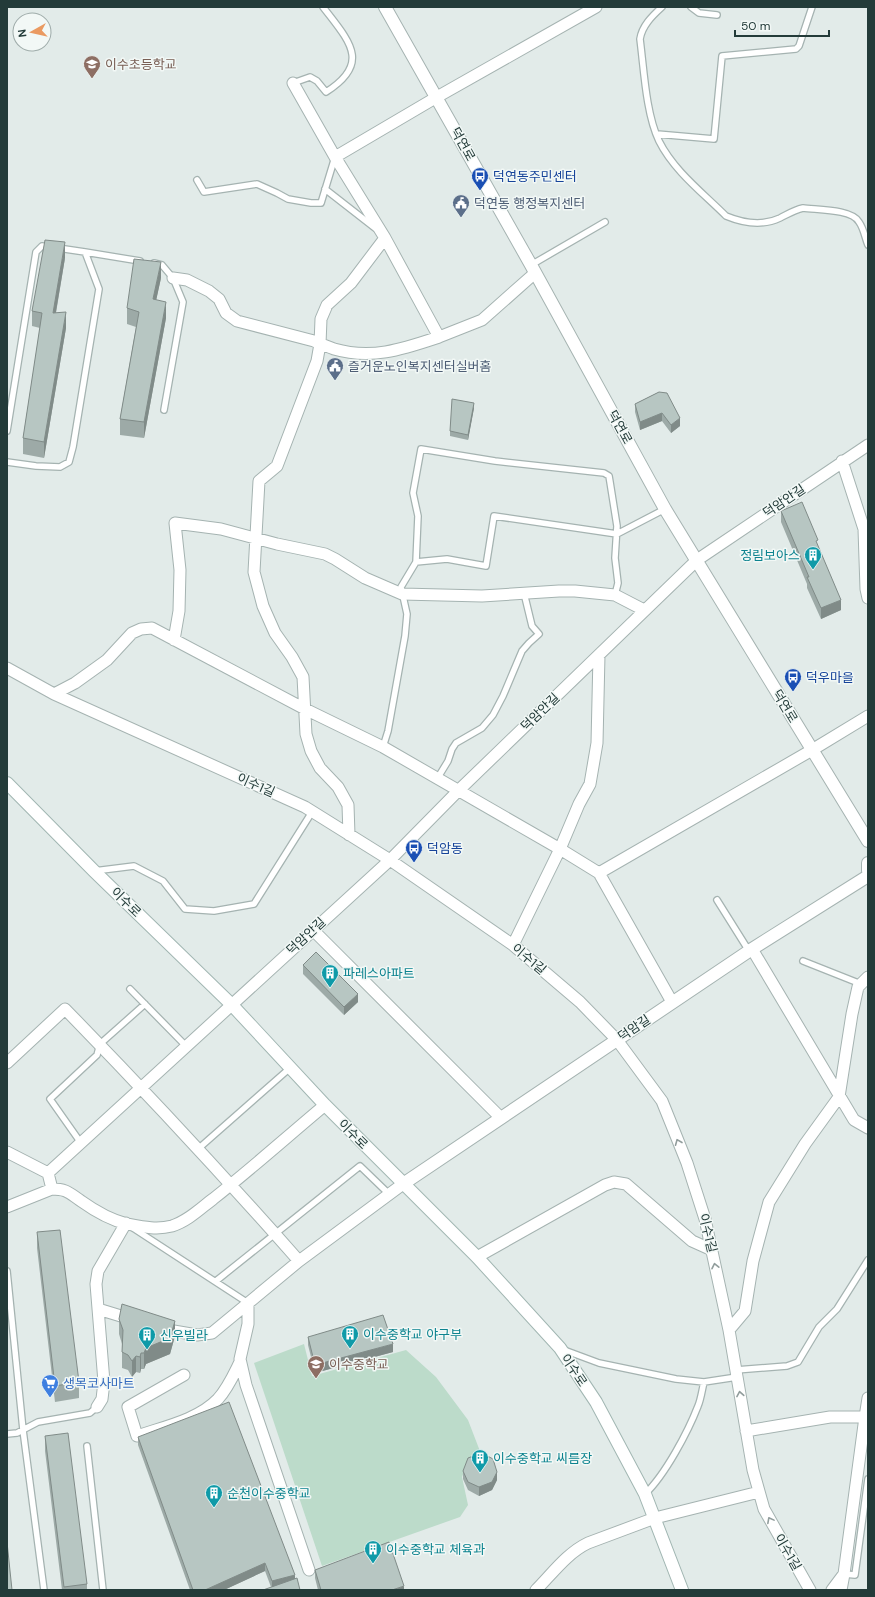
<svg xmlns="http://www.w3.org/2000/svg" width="875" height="1597" viewBox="0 0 875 1597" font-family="'DM Sans','Noto Sans KR',sans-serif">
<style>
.green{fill:#bcdbca}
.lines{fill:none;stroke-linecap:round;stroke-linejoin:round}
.service-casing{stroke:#a5b3b1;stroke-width:8}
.minor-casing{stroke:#a5b3b1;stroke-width:13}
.tertiary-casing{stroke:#a5b3b1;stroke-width:14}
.secondary-casing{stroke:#a1b6b2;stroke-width:14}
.service{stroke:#fff;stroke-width:5.5}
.minor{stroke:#fff;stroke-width:11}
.tertiary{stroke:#fff;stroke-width:12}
.secondary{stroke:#fff;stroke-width:12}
.wall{fill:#9daaa7}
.shaded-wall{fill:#808b88}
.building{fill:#b7c6c2;stroke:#808b88}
.oneway{stroke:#919d9c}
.labels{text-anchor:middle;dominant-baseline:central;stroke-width:3;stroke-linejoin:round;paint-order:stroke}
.education-label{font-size:13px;fill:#785e54;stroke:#f2f8f6;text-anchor:start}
.street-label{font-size:13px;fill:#233b39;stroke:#f2f8f6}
.transit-label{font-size:13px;fill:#164399;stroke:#f2f8f6;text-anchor:start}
.service-label{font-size:13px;fill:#4e5e75;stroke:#f2f8f6;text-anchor:start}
.culture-label{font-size:13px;fill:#0d838f;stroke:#f2f8f6;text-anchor:start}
.shop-label{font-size:13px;fill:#366cbe;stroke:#f2f8f6;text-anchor:start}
</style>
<rect width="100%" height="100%" fill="#e2ebe9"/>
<path class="green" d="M304,1344L312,1376L406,1350L436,1377L468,1420L483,1459L467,1464L462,1477L468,1505L460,1517L322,1566L254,1363Z"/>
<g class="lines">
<g class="service-casing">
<path id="service" d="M662,7C652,16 642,26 640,39C644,70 646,114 659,141C674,171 703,193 726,216C743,223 763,226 780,218C788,214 794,210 803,208C817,210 852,209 859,222C864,229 865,238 868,245
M691,7L699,13L717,15
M293,83L310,77L317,81L326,92C372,63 349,41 323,7
M657,134L714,139L722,56L796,49L799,46L812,7
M197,180L204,192L257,184L277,193L288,199L311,203H321L335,157
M325,189L375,228
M85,252L140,261
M154,263L162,265L173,278L183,302L164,410
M531,265L605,222
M7,431L36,252L42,246L49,247
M7,462L36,466L60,467L69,462L73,447L99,289L85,252L58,248
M416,562L447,559L486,566L494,516L617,534L665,509
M383,747L388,731L405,636L407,614L401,587L416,562L418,516L413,493L421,449L495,461L604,473L609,476L610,482L617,526L615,558L618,583L615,595
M437,779L448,761L452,749L456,743L482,728L493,715L503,696L522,651L529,643L539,634L532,626L524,593
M94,871L134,866L163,881L185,909L214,911L254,904L312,812
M717,900L749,951
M803,961L861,984
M130,989L186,1046
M81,1143L50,1099L97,1055L100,1044L145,1004
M198,1149L290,1068
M133,1228L248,1303
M7,1271L23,1430L44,1590
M216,1281L360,1166L389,1194
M564,1350L599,1363L676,1379L704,1382L737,1377
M736,1370L787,1366L798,1362L819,1327L837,1309L868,1260
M7,1434L17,1433L38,1422L90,1413L97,1407
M87,1446L103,1590
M645,1494C665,1475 688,1432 698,1406C701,1399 702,1390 704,1382
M844,1574L855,1575L868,1479"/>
</g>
<g class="minor-casing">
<path id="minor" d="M293,83L335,157L385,238L439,337L482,320L535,273
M335,157L437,97L596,7
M173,278L187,280L209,291L219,299L226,313L237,321L314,341C320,344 327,346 334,349C372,360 403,349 439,337
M842,461L864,529L866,589L868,598
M174,640L179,611L180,570L175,523L221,529L277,544L325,554L335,559L365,578L402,594L482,596L559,591H575L615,595L644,610
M7,668L54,694L305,807L390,860L513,945L580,1002L617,1040L662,1101L687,1163L705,1219L729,1330L753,1470L764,1509L810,1590
M54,694L75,683L107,660L132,633L141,629L152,628L305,709L383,747L560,849L599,873L672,1002
M349,835L348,805L338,787L320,768L311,751L306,734L303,677L292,657L275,633L263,606L254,572L259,481L277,466L317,361L320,344L321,319L327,305L351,283L385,238
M599,873L812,750L868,716
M313,930L501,1118
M513,945L560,849L579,804L590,784L597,743L599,655
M752,949L854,1120L868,1128
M7,1063L65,1009C145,1091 223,1175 299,1261
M7,1152L48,1173L390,860L458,791L697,560L868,445
M48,1173L52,1189C67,1189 69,1193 81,1201C95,1211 111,1220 127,1224C143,1227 157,1230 172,1226C188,1221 201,1208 213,1199C251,1169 288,1136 325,1105
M7,1207L52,1189
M477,1257L605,1185L614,1182L626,1184L692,1241L712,1250
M248,1303V1324L240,1359L246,1385L309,1570
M98,1309L134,1320
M162,1329L197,1335L212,1333L299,1261L403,1184
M729,1330L745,1311L753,1261L769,1202L805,1144L839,1097L852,1014L858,987L868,977
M184,1375L128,1407L137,1436C163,1427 198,1420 218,1399C228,1388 234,1374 240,1362
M97,1407L102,1399L104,1382L96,1284L98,1271L126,1223
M865,1417L868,1398
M746,1431L830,1417H865L844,1574
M536,1590C552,1574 567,1553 588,1543L655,1518L759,1492
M832,1590L844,1574L841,1590"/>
</g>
<g class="tertiary-casing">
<path id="tertiary" d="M385,7L531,265L665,509L868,841
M868,863V871
M403,1184L752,949L868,876"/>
</g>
<g class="secondary-casing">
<path id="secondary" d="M7,783L94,871L232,1005L325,1105L477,1257L560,1348L596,1402L645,1494L682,1590"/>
</g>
<use href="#service" class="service"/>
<use href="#minor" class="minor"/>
<use href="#tertiary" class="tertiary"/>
<use href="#secondary" class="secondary"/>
</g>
<path class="wall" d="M65,258L56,313L66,328L44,458L23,454V438L40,328L32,326V311Z
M161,278L156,300L166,318L144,438L120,435V419L136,327L127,324V308Z
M659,392L680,426L671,433L662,421L640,430L635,412V404Z
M474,408L468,440L450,436V431Z
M781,511L818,546L841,610L821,619L807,588V584L781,522Z
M303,965L358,1002L344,1015L303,974Z
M37,1232L79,1382V1398L55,1402L37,1248Z
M119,1319L175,1336L170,1354L146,1364L144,1369H141L140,1373L136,1372L132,1377L128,1370L122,1368V1344L119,1334Z
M308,1337L393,1352L315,1373L308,1345Z
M45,1436L87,1584V1590H62L45,1451Z
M138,1437L295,1579L271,1587L265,1571L224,1590H190L138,1445Z
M463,1471L497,1480L492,1490L479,1496L468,1490L463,1479Z
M315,1570L404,1590H318L315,1578Z"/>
<path class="shaded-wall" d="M65,242V258L53,329V313Z
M161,262V278L153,315V299Z
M166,302V318L144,438V422Z
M66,312V328L44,458V442Z
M474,403V408L468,440V435Z
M662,413V421L640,430V422Z
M680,418V426L671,433V425Z
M841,600V610L821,619V608Z
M358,994V1002L344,1015V1007Z
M175,1321V1336L170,1354L146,1364L144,1369V1353L146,1348Z
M393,1344V1352L315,1373V1365Z
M141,1353V1369L140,1373V1357Z
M136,1356V1372L132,1377V1361Z
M497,1472V1480L492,1490L479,1496V1487Z
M265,1563V1571L224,1590H205Z
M295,1575V1583L272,1590V1581Z
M404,1586V1590H392Z"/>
<path class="building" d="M45,240L65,242L53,313L66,312L44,442L23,438L42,313L32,311Z
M134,259L161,262L153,299L166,302L144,422L120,419L139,312L127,308Z
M659,392L667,393L680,418L671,425L662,413L640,422L635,404Z
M452,399L474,403L468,435L450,431Z
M802,502L818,540L816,541L841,600L821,608L807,577H809L781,511Z
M316,952L358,994L344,1007L303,965Z
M60,1230L79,1382L55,1386L37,1232Z
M122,1304L175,1321L170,1338L146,1348L144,1353H141L140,1357L136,1356L132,1361L128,1355L122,1352L123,1330L119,1319Z
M383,1315L393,1344L315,1365L308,1337Z
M229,1402L295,1575L272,1581L265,1563L205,1590H193L138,1437Z
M68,1433L87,1584L64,1587L45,1436Z
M482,1453L493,1459L497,1472L492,1482L479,1487L468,1482L463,1471L468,1458Z
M7,1542L12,1590H7Z
M389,1542L404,1586L392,1590H321L315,1570Z
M297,1578L300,1590H263Z"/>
<defs><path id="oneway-chevron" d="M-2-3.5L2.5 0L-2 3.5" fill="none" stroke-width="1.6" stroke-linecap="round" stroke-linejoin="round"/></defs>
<g class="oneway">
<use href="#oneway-chevron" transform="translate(678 1142) rotate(-112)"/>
<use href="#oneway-chevron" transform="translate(715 1266) rotate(-102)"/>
<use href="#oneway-chevron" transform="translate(740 1394) rotate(-100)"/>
<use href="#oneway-chevron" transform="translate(770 1520) rotate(-118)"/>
</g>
<defs>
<g id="school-pin" transform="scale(0.9)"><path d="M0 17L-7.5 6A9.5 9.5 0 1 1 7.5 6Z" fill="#8d6e63" stroke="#f2f8f6"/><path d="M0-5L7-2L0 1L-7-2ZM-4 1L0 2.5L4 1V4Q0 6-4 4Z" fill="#fff"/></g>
<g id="bus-pin" transform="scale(0.9)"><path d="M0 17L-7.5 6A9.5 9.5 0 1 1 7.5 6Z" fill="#1a4fb4" stroke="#f2f8f6"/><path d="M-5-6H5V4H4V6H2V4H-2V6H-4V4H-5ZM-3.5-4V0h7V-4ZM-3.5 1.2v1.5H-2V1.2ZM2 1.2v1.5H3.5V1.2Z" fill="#fff"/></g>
<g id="civic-pin" transform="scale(0.9)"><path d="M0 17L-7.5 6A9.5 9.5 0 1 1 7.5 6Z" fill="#5c6f8a" stroke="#f2f8f6"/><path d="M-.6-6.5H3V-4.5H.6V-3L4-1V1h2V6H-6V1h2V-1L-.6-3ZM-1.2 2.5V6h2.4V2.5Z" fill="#fff"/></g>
<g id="building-pin" transform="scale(0.9)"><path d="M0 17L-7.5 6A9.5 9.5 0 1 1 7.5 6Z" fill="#0f9aa8" stroke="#f2f8f6"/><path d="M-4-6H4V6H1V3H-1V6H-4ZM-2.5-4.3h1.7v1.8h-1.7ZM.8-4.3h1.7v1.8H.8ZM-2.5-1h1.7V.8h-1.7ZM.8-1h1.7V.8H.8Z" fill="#fff"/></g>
<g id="supermarket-pin" transform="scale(0.9)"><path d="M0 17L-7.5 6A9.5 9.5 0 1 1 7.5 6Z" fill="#3f7fe0" stroke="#f2f8f6"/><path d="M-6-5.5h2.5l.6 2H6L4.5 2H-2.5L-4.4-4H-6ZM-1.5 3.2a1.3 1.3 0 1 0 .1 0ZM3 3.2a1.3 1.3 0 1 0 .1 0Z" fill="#fff"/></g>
</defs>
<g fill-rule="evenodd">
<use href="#school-pin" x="92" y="64"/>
<use href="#bus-pin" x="480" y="176"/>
<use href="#civic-pin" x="461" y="203"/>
<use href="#civic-pin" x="335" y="366"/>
<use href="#building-pin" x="813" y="555"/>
<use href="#bus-pin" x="793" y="677"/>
<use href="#bus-pin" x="414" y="848"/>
<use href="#building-pin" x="330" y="973"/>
<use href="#building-pin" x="350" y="1334"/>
<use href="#building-pin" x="147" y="1335"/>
<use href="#school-pin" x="316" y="1364"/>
<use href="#supermarket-pin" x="50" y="1383"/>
<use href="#building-pin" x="480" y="1458"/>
<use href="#building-pin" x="214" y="1493"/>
<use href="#building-pin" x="373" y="1549"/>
</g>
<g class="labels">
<g class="education-label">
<text x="105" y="64">이수초등학교</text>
<text x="329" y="1364">이수중학교</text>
</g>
<g class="street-label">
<text transform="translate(463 144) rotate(61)">덕연로</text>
<text transform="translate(620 427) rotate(61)">덕연로</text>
<text transform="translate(784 501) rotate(-34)">덕암안길</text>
<text transform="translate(785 706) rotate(59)">덕연로</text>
<text transform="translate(540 712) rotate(-44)">덕암안길</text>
<text transform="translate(256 785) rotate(24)">이수1길</text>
<text transform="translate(126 902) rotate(44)">이수로</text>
<text transform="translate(306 936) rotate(-43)">덕암안길</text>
<text transform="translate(529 959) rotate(40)">이수1길</text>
<text transform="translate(634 1028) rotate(-34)">덕암길</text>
<text transform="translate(353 1134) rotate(45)">이수로</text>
<text transform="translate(708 1233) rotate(77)">이수1길</text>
<text transform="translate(574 1370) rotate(56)">이수로</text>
<text transform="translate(788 1552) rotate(60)">이수1길</text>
</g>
<g class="transit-label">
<text x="493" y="176">덕연동주민센터</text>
<text x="806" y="677">덕우마을</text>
<text x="427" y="848">덕암동</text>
</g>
<g class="service-label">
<text x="474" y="203">덕연동 행정복지센터</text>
<text x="348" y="366">즐거운노인복지센터실버홈</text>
</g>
<g class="culture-label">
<text x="800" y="555" text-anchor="end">정림보아스</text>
<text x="343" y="973">파레스아파트</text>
<text x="363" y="1334">이수중학교 야구부</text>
<text x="160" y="1335">신우빌라</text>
<text x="493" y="1458">이수중학교 씨름장</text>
<text x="227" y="1493">순천이수중학교</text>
<text x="386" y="1549">이수중학교 체육과</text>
</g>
<g class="shop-label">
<text x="63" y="1383">생목코사마트</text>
</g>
</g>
<rect width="875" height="1597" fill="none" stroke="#233b39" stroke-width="16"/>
<g transform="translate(32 32) rotate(262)"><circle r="19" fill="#f2f8f6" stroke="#9facaa"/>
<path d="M0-3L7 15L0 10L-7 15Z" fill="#ea9a61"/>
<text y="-6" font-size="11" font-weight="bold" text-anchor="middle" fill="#233b39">N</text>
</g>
<path d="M735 30v6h94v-6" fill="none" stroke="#233b39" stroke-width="2"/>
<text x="741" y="30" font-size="12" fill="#233b39" stroke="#f2f8f6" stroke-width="3" paint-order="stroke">50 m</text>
</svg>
